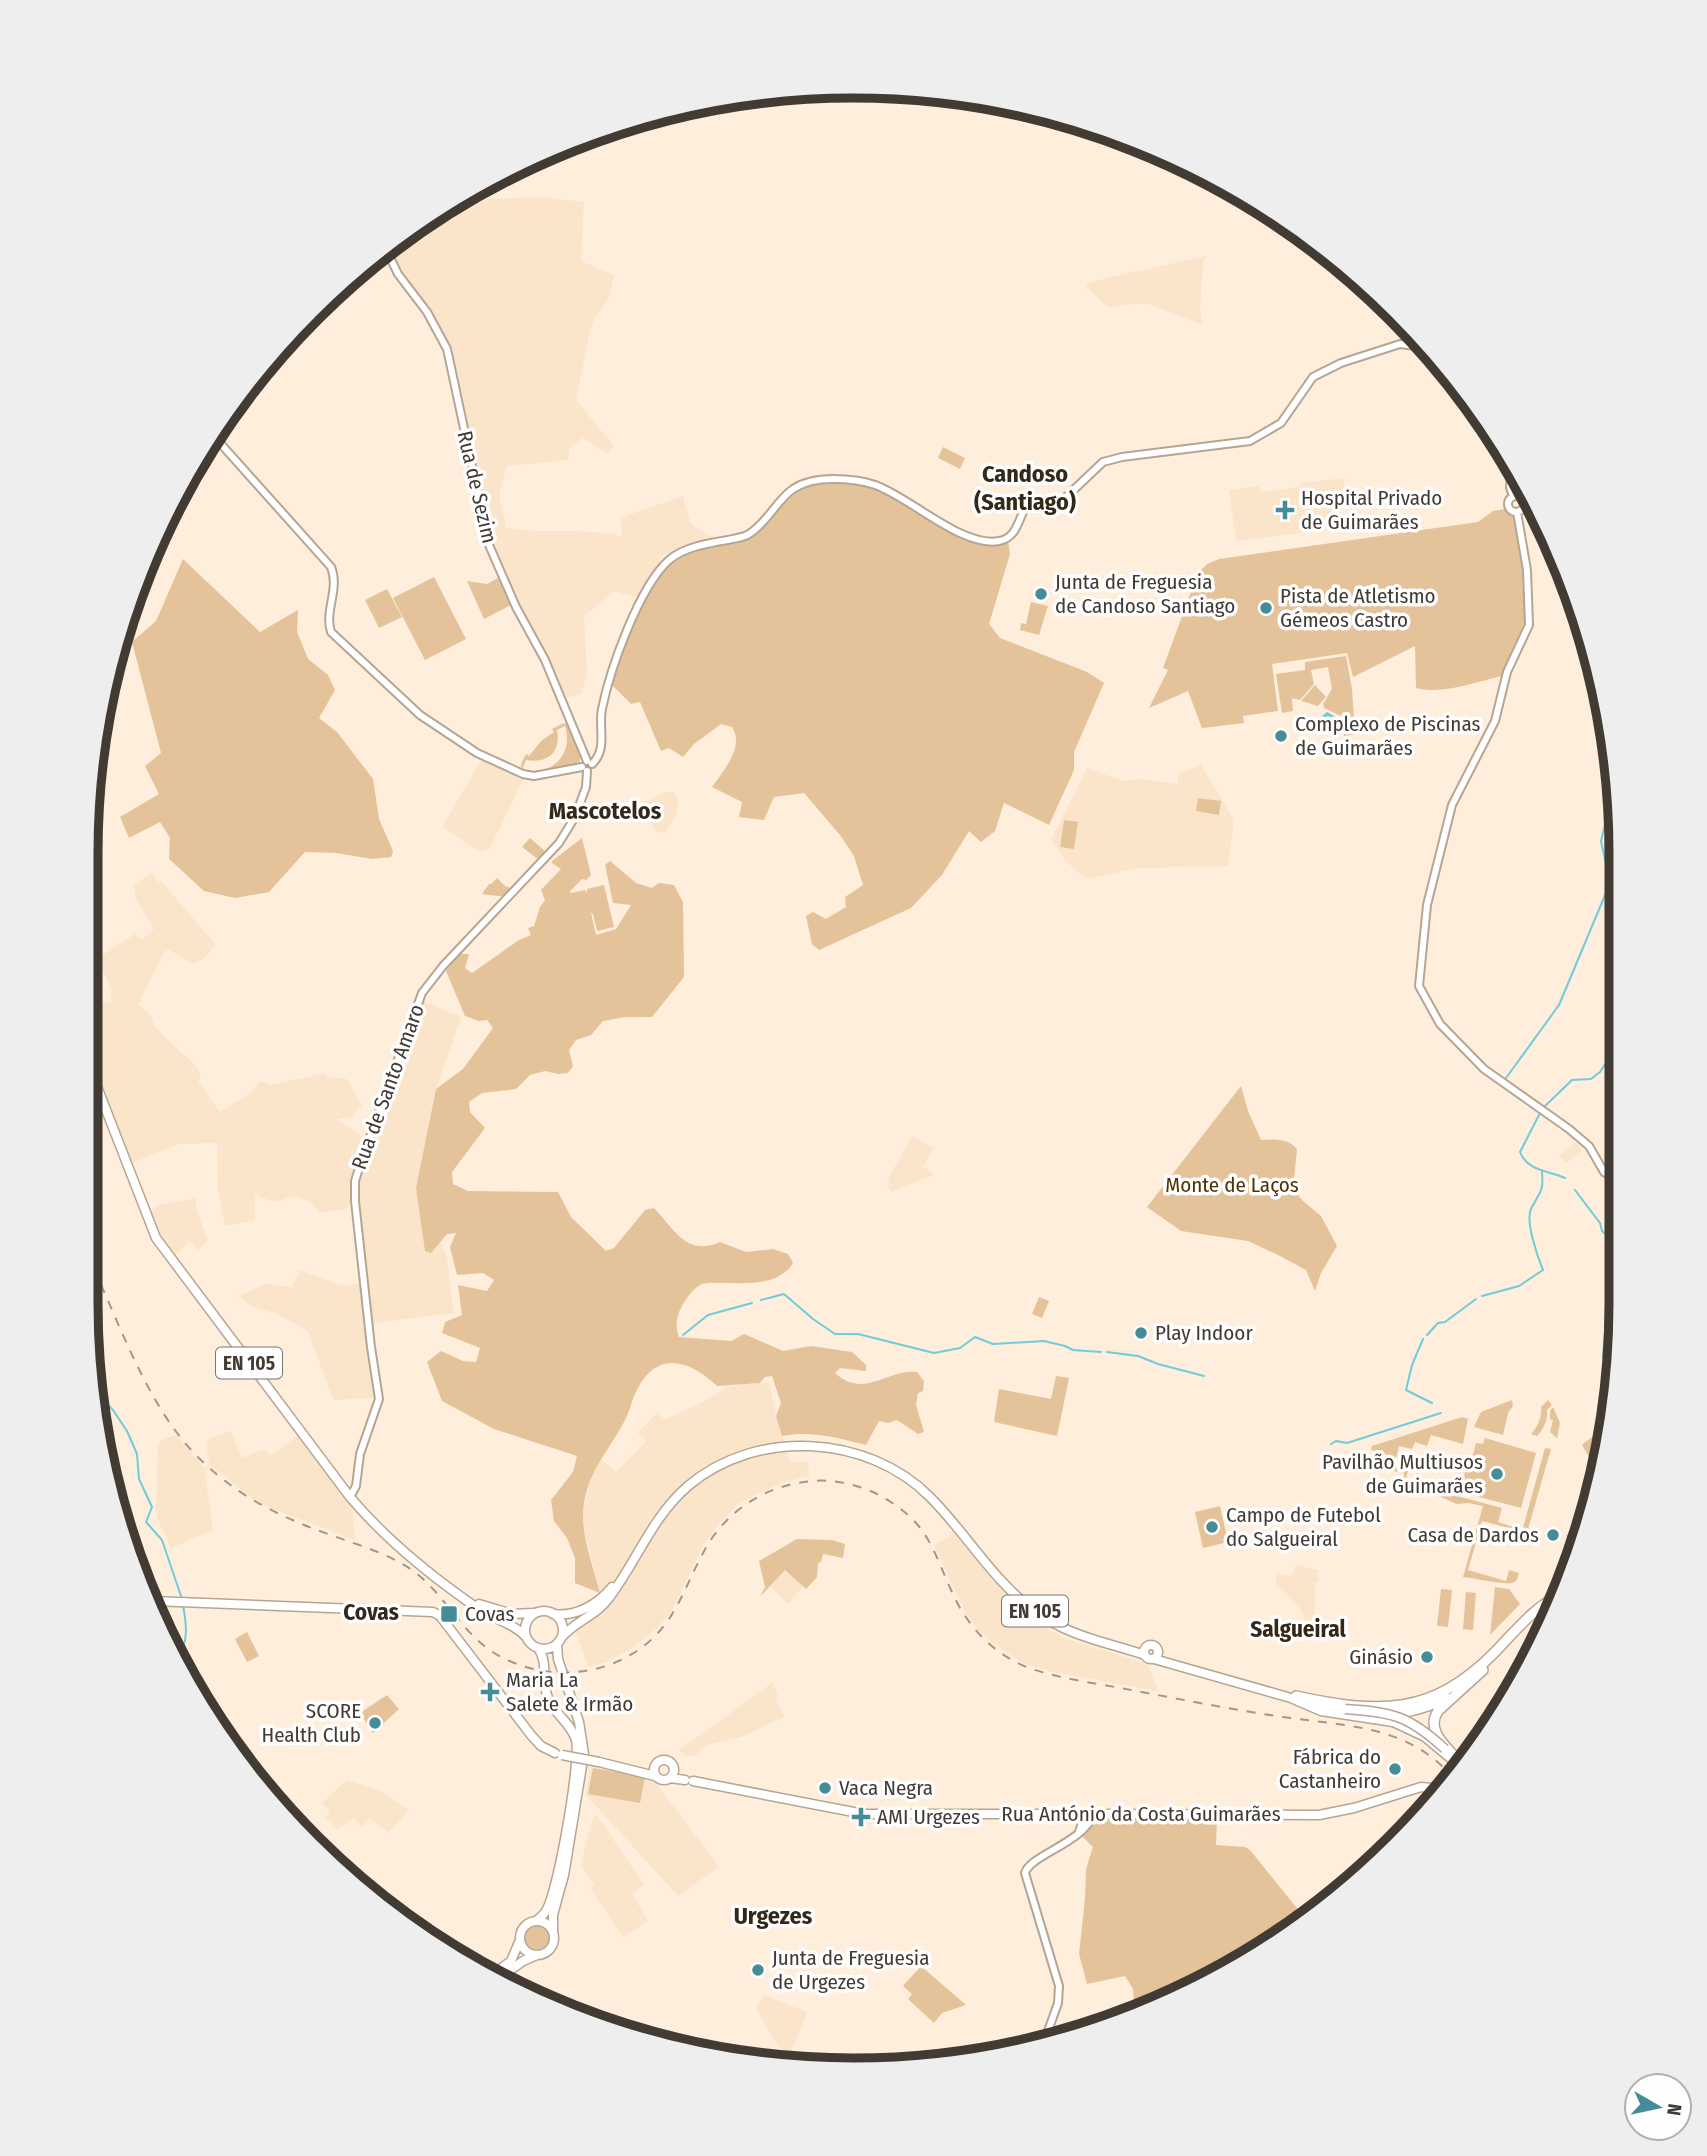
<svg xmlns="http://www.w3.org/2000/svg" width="1707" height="2156" viewBox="0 0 1707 2156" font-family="'Fira Sans Condensed',sans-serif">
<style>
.built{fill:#fae5cb}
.green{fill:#e4c39a;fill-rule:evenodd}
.water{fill:#71cbda}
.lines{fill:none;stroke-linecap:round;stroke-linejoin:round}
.stream{stroke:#71cbda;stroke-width:2}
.minor-casing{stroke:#b5a694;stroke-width:10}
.major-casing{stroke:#b5a694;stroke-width:11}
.highway-casing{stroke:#b5a694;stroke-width:12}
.minor{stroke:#fff;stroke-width:6}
.major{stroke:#fff;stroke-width:8}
.highway{stroke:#fff;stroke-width:9}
.rail{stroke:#a29789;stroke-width:2;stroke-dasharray:9 9;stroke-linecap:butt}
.major-bridge-casing{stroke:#b5a694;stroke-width:11;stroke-linecap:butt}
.major-bridge{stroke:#fff;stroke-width:8}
.poi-dot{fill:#468c97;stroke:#fefefe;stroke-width:2.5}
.labels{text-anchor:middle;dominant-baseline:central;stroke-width:7;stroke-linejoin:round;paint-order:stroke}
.shield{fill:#fefefe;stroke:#7a7671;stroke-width:2}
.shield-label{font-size:19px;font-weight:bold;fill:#423b34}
.street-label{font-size:21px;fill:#423b34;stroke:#fefefe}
.poi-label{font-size:21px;fill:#423b34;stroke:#fefefe;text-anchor:start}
.park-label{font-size:21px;fill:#4f3203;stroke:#fefefe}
.neighbourhood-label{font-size:23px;font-weight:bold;fill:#342819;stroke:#fefefe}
.quarter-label{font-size:24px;font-weight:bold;fill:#342819;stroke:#fefefe}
.rim{fill:none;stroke:#423b34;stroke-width:9}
</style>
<rect width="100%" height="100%" fill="#feeedb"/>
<path class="built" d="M542,197L584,202L581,261L614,275L608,300L595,317L590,330L576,400L614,446L607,453L582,438L570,448L568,460L507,466L499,494L506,528L534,531H579L614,534L622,537L620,518L683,496L691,524L713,538L663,555L637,598L615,591L584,616L587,673L581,694L563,698L489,537L451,348L425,305L408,286L397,268L388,249L464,212L486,199Z
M1206,256L1203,262L1200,310L1202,324L1145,303L1108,307L1086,287L1089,283L1111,277Z
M1345,478L1334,529L1236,541L1229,490L1259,486L1261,492L1301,487V483Z
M482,759L523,780L490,848L481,852L442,827Z
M1201,765L1234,820L1228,866L1138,868L1086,879L1066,861L1051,840L1087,768L1123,781L1143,779L1177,784L1179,773Z
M665,792H675L678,800L677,813L665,833L654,831L643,804Z
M152,872L158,882L161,881L216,945L204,958L193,964L169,950L165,951L138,1004L151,1016L154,1025L164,1036L196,1066L201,1074L198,1081L220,1112L250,1093L260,1081L272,1085L324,1073L329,1077L347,1079L362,1105L352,1117L337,1119L364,1138L360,1147L362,1152L352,1172L349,1191L351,1204L346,1209L320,1213L310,1202L294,1196L275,1202L255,1195V1220L225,1226L218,1192L217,1143L180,1144L129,1164L87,1054V1009L103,1003H111V989L105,974L98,968L95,961L98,958L135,934L142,940L154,929L136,900L134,886Z
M421,1000L461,1017L436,1089L416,1188L431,1253L440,1242L447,1257L454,1313L366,1324L375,1398L333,1400L308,1331L278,1314L252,1307L239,1296L265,1284L292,1287L300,1270L337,1284L347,1286L364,1283L356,1191L360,1169Z
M912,1136L934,1148L923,1167L935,1174L892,1192L887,1187L889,1177Z
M1575,1142L1582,1150L1566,1163L1559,1155Z
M196,1198V1208L208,1241L198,1250L190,1241L173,1257L158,1236L150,1217L155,1206Z
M769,1382L776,1416L791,1462H808L809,1476L781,1483L738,1504L716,1527L702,1548L671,1613L658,1627L631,1649L607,1662L588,1667L575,1630L604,1598L600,1593L583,1525V1512L594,1469L600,1458L616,1472L646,1441L638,1433L657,1413L665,1420L710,1398L726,1387Z
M231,1431L242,1458L265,1449L270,1456L299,1435L352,1505L355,1540L270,1508L252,1498L210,1465L205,1474L213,1530L171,1548L156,1516L158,1444L164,1438L177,1435L205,1469L209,1464L206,1443L211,1438Z
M954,1533L1028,1617L1063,1638L1148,1664L1158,1691L1053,1672L1024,1664L990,1641L976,1628L965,1612L934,1545Z
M1296,1565L1318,1570L1319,1581L1315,1583V1621L1306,1622L1300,1609L1275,1584L1277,1573L1291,1576Z
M785,1570L803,1586L788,1604L770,1586Z
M773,1682L778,1697L776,1698L784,1717L741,1737L707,1745L696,1755L687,1756L679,1750Z
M591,1765L645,1775L658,1786L719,1867L678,1896L586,1795Z
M347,1780L378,1790L409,1810L389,1833L370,1818L363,1827L353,1818L338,1829L325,1818L330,1811L322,1803Z
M597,1815L644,1885L632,1894L648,1921L623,1937L590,1888L594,1885L581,1865L593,1817Z
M764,1995L807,2012L791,2052L779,2048L757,2010L758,2004Z"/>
<path class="green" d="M943,447L965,458L960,469L938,458Z
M832,481C847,482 861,482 875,488C910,501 954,545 993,545C998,545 1003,542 1008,540L1010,554L989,624L1000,638L1087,672L1104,683L1074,752V770L1049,825L1004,803L995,831L981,842L969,831L942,875L911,908L819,950L812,944L806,916L813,912L826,919L846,907L845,897L863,885L854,856L840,835L804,793L774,797L764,820L739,817L742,802L712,787C723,771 745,747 732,727L721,724L694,744L683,757L669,748L661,751L640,702L631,704L611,684C619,655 647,576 672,560C680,554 693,550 702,548C719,542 738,544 754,536C783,506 788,488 832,481Z
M1505,509L1516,515L1527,587L1524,593L1526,623L1502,676C1475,682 1443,695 1416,688L1415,646L1353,677L1347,653L1272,664L1278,711L1243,716L1244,723L1202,728L1188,691L1149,708L1168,670L1163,668L1198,573L1207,564L1219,559L1478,522L1493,511Z
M183,559L260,632L298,610L297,632L308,659L328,675L335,690L319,718L337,732L373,779L379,819L393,851L391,857L372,859L336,853L305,852L269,892L235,898L204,891L169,859L170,838L160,822L129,838L120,817L159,794L145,766L161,753L132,642L156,621Z
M434,577L466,639L425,660L393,598Z
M498,578L511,605L484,619L467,581L487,584Z
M387,589L402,617L379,628L365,600Z
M1031,602L1048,606L1039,635L1020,630L1021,623L1026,624Z
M1346,656L1352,689L1355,734L1344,736L1341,716L1324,708L1323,704L1332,689L1328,667L1311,670L1314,684L1300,700L1292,698L1293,711L1282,713L1276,674L1305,670V662Z
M1315,685L1326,697L1318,706L1301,701Z
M564,723L569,725L580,752V762L537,773L522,771L521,764L526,754L529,756L541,741L554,732L552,729ZM565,726C574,755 551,777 522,770L526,760C548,764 561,752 557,730Z
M1198,798L1221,801L1219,815L1196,811Z
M1064,820L1078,822L1074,849L1060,847Z
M530,838L546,852L539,860L522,847Z
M582,838L591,875L586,880L582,879L570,891L571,893L585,890L587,893V889L604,885L614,927L597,931L593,914L591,913L596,935L616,929L631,905L613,903L605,865L610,861L636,883L652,888L659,883L674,885L683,902L684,977L652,1017H625L603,1021L591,1035L576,1040L569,1050L573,1066L568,1073L558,1074L545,1071L530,1075L516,1089L482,1093L469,1102L470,1112L485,1128L452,1172L453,1184L468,1191L558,1192L571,1217L606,1251L614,1248L645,1210L654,1208C675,1230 687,1257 720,1242L746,1252L773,1249L788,1254L793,1263C779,1286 747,1283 722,1283C715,1283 706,1282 700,1285C692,1290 687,1297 682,1306C676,1317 675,1326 679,1337L731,1341L744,1334L783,1351L811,1346L852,1352L866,1365V1371L840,1368L835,1373C865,1400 887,1368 917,1372L924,1381L923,1391L918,1393L916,1405L924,1432L918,1434L897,1420L889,1423L879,1421L866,1445C839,1438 811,1430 782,1436L776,1416L781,1403L772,1376L765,1377L760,1383L717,1386C688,1359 656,1350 636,1392C631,1402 629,1413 624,1422C607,1454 585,1474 583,1514C582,1537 594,1570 600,1593L575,1583V1558L567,1538L554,1521L551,1500L573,1472L577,1456L494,1429L442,1401L427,1362L441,1351L463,1361L476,1362L480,1348L442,1333L445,1322L462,1315L458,1285L487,1291L494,1280L483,1273L457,1275L450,1247L456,1233L447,1234L431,1253L425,1251L416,1188L436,1089L463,1069L493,1028L487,1020L479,1021L465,1016L446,971L459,954H469L465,968L472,973L519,940L531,935L528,928L534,926L540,907L545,900L541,890L561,869L552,863V861Z
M497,878L505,886L513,889L506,897L482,894L489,884H491Z
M1241,1086L1248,1111L1261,1140C1274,1139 1288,1138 1297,1149L1293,1189L1303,1201L1321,1216L1337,1246L1321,1273L1315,1291L1306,1270L1280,1256L1248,1241L1181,1231L1147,1207Z
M1621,1286L1615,1364C1603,1343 1614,1308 1621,1286Z
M1039,1297L1049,1301L1042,1318L1032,1314Z
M1056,1376L1069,1378L1057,1436L994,1422L999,1389L1051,1399Z
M1512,1400L1513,1406L1508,1413L1503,1435L1474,1427L1481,1412Z
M1548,1400L1552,1405L1547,1410C1548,1419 1544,1429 1537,1436L1531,1434C1538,1427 1542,1417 1541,1407Z
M1553,1407L1560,1423L1557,1438L1550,1432L1553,1420L1550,1419V1411Z
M1462,1417L1468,1419L1463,1444L1431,1435L1427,1446L1415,1442L1412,1449L1399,1446L1396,1458L1371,1450L1372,1446Z
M1609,1423L1607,1452L1594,1494L1593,1464L1582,1445Z
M1485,1438L1536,1453L1521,1508L1468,1494L1470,1486L1462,1484L1468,1461L1477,1463L1478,1460L1472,1459L1476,1443L1483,1444Z
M1545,1448L1551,1449L1526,1536L1521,1535Z
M1368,1459L1408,1471L1405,1482L1502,1508L1498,1522L1520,1529V1531L1482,1521L1468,1570L1506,1581L1509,1570L1519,1573C1517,1578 1518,1581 1512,1583C1504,1585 1473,1578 1463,1577L1483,1506L1469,1503L1457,1504L1436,1495L1409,1491L1403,1487L1404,1473L1367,1466Z
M1220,1506L1228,1542L1203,1548L1195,1512Z
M1585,1524L1575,1555L1566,1535L1577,1530Z
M797,1539L832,1540L845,1544L843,1558L823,1554L821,1562L818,1563L817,1577L806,1589L785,1570L760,1597L765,1587L759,1561Z
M1495,1587L1509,1589L1520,1604L1490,1635Z
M1441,1589L1452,1590L1448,1627L1437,1626Z
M1466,1592L1476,1593L1473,1630L1463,1629Z
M247,1632L259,1656L247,1662L235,1639Z
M387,1695L399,1709L373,1733L360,1713Z
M593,1768L645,1777L640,1803L588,1794Z
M1123,1817L1217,1818L1216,1845L1245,1847L1250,1850L1304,1917L1238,1967L1135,2010L1133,1989L1125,1976L1087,1984L1079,1954L1085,1899L1086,1869L1093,1847L1081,1835L1096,1818H1110L1112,1822Z
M523 1938a14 14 0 1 1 28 0a14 14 0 1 1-28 0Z
M921,1966L966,2005L942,2013L934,2023L908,1999L912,1994L903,1986Z"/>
<path class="water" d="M1327,712L1336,717L1337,728L1317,731L1313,723Z"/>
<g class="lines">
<path class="stream" d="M1506,1078L1559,1005L1608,888L1609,878L1601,841L1615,782
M1544,1107L1572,1080L1591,1079L1600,1072L1607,1061L1608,1046L1620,1025
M1540,1113L1520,1152C1527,1171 1549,1171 1565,1178
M1575,1190L1600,1223L1602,1231L1615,1242L1620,1274L1607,1308L1603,1357L1614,1377
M1482,1296L1519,1286L1543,1270C1538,1258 1525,1221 1531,1209C1539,1192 1544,1193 1542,1172
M761,1300L784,1294L813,1319L835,1334H858L934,1353L960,1348L975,1337L993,1344L1044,1341L1065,1346L1073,1350L1101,1352
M683,1335L708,1315L752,1303
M1427,1335L1438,1323L1445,1322L1476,1299
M1423,1339L1412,1365L1406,1390L1432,1403
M1107,1352L1138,1356L1158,1364L1204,1376
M98,1394L113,1410L127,1431L137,1454L139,1479L152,1507L146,1522L162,1540L182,1599
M1331,1444L1336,1441L1347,1443L1441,1413
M176,1657C190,1645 186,1621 183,1605"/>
<g class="minor-casing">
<path id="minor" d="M386,249L398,274L427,312L447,349L489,545L516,607L545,660L587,761
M212,434L331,567C340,589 324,611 331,632L420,715L477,753L523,774L534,776L582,767
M1512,460L1510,487L1513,497
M1508 504a8 8 0 1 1 16 0a8 8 0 1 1-16 0Z
M1517,512L1527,570L1529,625L1507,672L1495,721L1452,805L1427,905L1419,986L1440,1024L1484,1069L1569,1129L1589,1146L1604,1172L1610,1176L1621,1178
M592,764C608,749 598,728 602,709C610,669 639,587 669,560C684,547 709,543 728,540C735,538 743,538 749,534C767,523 776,501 793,489C805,481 820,479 833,479C848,479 861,480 875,485C910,497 962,548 999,541C1022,537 1017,509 1034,498L1051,502L1064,499L1103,462L1122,457L1250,441L1281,423L1313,377L1341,363L1400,344L1431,348
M350,1497L356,1486L360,1454L379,1399L371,1347L355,1201V1181L360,1165L422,993L443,966L559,843L575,817L586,787L587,771
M1043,2045L1058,2003L1059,1986L1025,1873C1030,1855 1083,1843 1094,1814H1085L1079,1832"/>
</g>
<g class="major-casing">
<path id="major" d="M87,1061L156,1238L350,1497C387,1541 432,1577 480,1610C494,1619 515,1624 526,1637
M153,1601L433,1612L440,1616L531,1735L541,1746L555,1753
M479,1604L512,1614L534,1613
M525 1630a19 19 0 1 1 38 0a19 19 0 1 1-38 0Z
M553,1614C577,1617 598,1604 612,1587
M561,1638C575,1621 596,1616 609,1598C637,1561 652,1517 688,1486C756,1428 867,1434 930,1497C966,1533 992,1579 1033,1610C1070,1637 1103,1641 1145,1655
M1144 1652a7 7 0 1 1 14 0a7 7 0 1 1-14 0Z
M1154,1659L1291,1698L1321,1711L1393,1722L1423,1736
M1420,1733L1461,1767
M654 1770a10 10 0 1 1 20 0a10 10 0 1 1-20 0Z
M599,1762L655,1776
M670,1778L685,1780
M693,1781L864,1814H1085
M1094,1814L1319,1815L1354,1808L1421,1787L1443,1789
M536,1921C541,1917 545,1914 547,1909C558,1890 581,1761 576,1740C571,1722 552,1713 547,1695C542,1680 548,1661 538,1648
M520 1938a17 17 0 1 1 34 0a17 17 0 1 1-34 0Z
M553,1931V1915L564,1875L584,1754L579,1722L558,1659L557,1644
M491,1976L511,1961L520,1940
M498,1979L523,1961L537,1955"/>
</g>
<g class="highway-casing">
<path id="highway" d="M438,211L477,191L502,174
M1296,1696C1379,1714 1432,1716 1495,1652C1516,1630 1536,1605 1564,1593
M1308,1703C1356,1717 1401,1721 1447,1698
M1462,1765C1450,1749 1424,1732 1438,1711L1483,1670"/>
</g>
<use href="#minor" class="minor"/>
<use href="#major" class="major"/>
<use href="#highway" class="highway"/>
<path class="rail" d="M86,1252C117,1316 145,1402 194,1453C232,1493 277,1516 328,1534C358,1545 391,1554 416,1573C452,1602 466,1644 512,1662C547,1677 589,1676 623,1659C678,1631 681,1588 710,1541C733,1506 771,1484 813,1481C833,1479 854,1484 873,1492C891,1501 909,1513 921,1529C935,1548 942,1571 952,1592C968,1628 995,1656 1032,1669C1065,1680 1102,1684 1136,1691C1185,1700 1234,1710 1283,1717C1345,1726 1409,1725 1452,1777"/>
<g class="major-bridge-casing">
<path id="major-bridge" d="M1345,1709C1393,1712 1409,1716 1445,1749
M562,1755L599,1762"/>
</g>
<use href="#major-bridge" class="major-bridge"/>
</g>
<g class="poi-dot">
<path d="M1281.5 499.5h7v7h7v7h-7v7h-7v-7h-7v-7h7z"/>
<circle cx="1041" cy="594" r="7"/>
<circle cx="1266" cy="608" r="7"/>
<circle cx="1281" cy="736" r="7"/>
<circle cx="1141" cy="1333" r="7"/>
<circle cx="1497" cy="1474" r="7"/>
<circle cx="1212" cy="1527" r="7"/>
<circle cx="1553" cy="1535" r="7"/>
<rect x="440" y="1605" width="18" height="18" rx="3.5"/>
<circle cx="1427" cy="1657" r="7"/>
<path d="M486.5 1681.5h7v7h7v7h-7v7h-7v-7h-7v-7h7z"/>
<circle cx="375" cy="1723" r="7"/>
<circle cx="1395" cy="1769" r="7"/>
<circle cx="825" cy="1788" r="7"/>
<path d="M857.5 1806.5h7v7h7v7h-7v7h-7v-7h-7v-7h7z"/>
<circle cx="758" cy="1970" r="7"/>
</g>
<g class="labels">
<g class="shield">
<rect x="216" y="1347.5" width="66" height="31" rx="5"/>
<rect x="1002" y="1595.5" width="66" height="31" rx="5"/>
</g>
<g class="shield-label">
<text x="249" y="1363">EN 105</text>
<text x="1035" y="1611">EN 105</text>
</g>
<g class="street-label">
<text transform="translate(477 487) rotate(77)">Rua de Sezim</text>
<text transform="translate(388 1087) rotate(-70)">Rua de Santo Amaro</text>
<text x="1141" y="1814">Rua António da Costa Guimarães</text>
</g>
<g class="poi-label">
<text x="1301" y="498">Hospital Privado<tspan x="1301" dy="24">de Guimarães</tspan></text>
<text x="1055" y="582">Junta de Freguesia<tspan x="1055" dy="24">de Candoso Santiago</tspan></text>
<text x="1280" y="596">Pista de Atletismo<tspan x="1280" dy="24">Gémeos Castro</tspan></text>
<text x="1295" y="724">Complexo de Piscinas<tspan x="1295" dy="24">de Guimarães</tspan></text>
<text x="1155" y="1333">Play Indoor</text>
<text x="1483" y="1462" text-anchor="end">Pavilhão Multiusos<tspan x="1483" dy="24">de Guimarães</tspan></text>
<text x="1226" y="1515">Campo de Futebol<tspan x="1226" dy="24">do Salgueiral</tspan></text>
<text x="1539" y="1535" text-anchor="end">Casa de Dardos</text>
<text x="465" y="1614">Covas</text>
<text x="1413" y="1657" text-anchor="end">Ginásio</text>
<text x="506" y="1680">Maria La<tspan x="506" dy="24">Salete &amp; Irmão</tspan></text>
<text x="361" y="1711" text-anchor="end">SCORE<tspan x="361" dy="24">Health Club</tspan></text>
<text x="1381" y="1757" text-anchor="end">Fábrica do<tspan x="1381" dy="24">Castanheiro</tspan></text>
<text x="839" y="1788">Vaca Negra</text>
<text x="877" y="1817">AMI Urgezes</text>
<text x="772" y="1958">Junta de Freguesia<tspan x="772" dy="24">de Urgezes</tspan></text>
</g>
<g class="park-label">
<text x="1232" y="1185">Monte de Laços</text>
</g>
<g class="neighbourhood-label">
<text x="371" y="1612">Covas</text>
<text x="1298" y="1629">Salgueiral</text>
</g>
<g class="quarter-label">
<text x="1025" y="474">Candoso<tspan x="1025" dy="28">(Santiago)</tspan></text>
<text x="605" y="811">Mascotelos</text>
<text x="773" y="1916">Urgezes</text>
</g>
</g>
<path d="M0 0H1707V2156H0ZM853 98H854A755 755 0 0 1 1609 853V1303A755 755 0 0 1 854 2058H853A755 755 0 0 1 98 1303V853A755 755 0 0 1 853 98Z" fill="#efeeee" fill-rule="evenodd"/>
<path class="rim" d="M853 98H854A755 755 0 0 1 1609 853V1303A755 755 0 0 1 854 2058H853A755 755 0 0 1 98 1303V853A755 755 0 0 1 853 98Z"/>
<g transform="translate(1658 2107) rotate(99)"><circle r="33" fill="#fefefe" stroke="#b3b0ad" stroke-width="2"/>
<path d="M0-5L12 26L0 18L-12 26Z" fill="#468c97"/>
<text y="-10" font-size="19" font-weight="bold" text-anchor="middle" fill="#423b34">N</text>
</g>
</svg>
